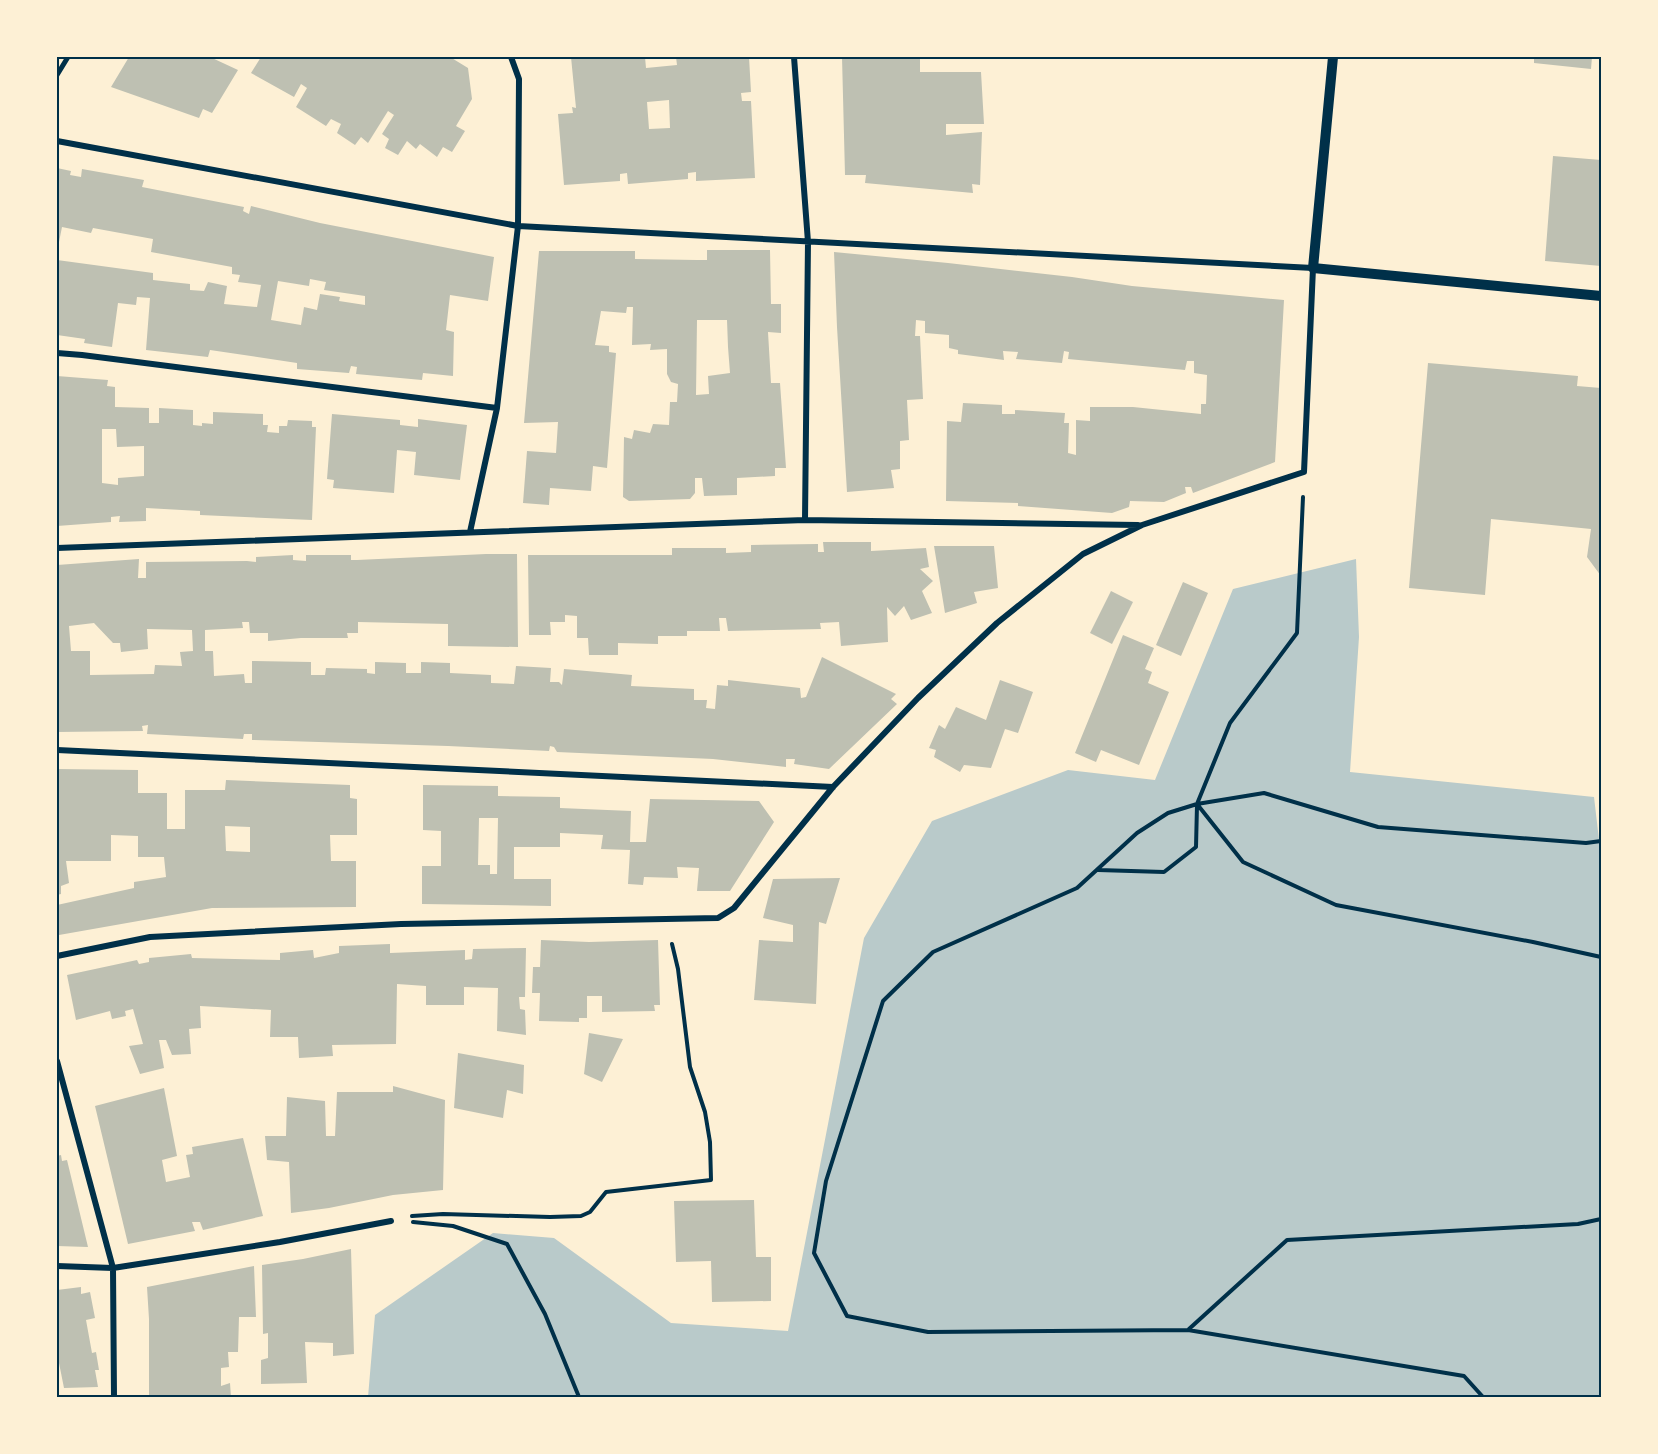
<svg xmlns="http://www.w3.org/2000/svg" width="1658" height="1454" viewBox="0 0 1658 1454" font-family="'PT Serif',serif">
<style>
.green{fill:#b9caca}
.building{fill:#bec0b2;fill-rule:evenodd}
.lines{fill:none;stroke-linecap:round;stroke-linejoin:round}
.path{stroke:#003049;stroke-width:4}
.pedestrian{stroke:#003049;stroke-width:5}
.minor{stroke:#003049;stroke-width:6}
.tertiary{stroke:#003049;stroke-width:10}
.neatline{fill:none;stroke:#003049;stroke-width:2}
</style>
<rect width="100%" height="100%" fill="#fdf0d5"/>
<path class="green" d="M1356,559L1359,637L1350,772L1594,797L1601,857V1397H368L375,1315L493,1233L554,1238L671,1323L788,1331L864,938L932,821L1068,770L1155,780L1233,589Z"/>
<path class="building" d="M129,57H210L238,70L212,113L203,109L199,118L111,87Z
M261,57H450L468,68L472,99L456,126L465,131L452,152L443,147L437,157L420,144L416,149L407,141L398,155L385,148L389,139L382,134L394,115L388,111L368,143L361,137L355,145L337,133L341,124L331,119L326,126L296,107L307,88L301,84L294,97L251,73Z
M571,57H645L646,68L677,65L676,57H749L751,92L741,93L742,101H751L755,178L696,181V172L688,173V179L628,184L627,173L620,174V181L564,185L558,114L573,113L572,107L576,108ZM669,100L670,128L649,129L647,102Z
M842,57H920V72H981L984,124H946V135L982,132L980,185L972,184L973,193L865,183L866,175H845Z
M1534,57H1592L1591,69L1534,63Z
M1553,156L1601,160V266L1545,261Z
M57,168L71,171L70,175L81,177L82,169L144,180L142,187L244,207L243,211L249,214L251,206L320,223L494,257L488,301L450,295L446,330L454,332L453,376L423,373L422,380L356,374L357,367L351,366L349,373L297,369V363L210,350L208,357L146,350L150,298L137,297L136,305L118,303L112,347L84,343L85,339L57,335V260L153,273V280L190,284V290L204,291L208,282L227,286L224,304L257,307L261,285L238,282L240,275L232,274V267L151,252L153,239L93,228L91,233L62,227L58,247H57ZM310,279L326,282L324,290L365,296V305L339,301L340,297L320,294L317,310L304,307L301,325L271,320L278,281L309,286Z
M707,250H770L771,304H781V333L768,332L771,383H780L786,468H775V476L737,478V495L704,496L702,478H695V493L690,499L629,501L623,497L624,437L632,439L634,430L650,433L653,424L669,425L670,402H677L678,384L671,382L667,374V349L650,350L651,344L632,345L633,307H627L626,313L601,311L595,345L609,346V352L616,353L607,468L593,466L591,491L550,488L549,505L523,503L527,451L556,453L558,422L524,423L539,251H635V259L697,260H707ZM697,320H727L728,347L730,373L708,376L709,394L696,395Z
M834,252L948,263L1072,277L1132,286L1284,300L1275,462L1193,493L1191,487H1185L1186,493L1164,502L1130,501L1129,507L1112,513L1018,506V503L946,501L947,421L961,422L963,403L1002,405V414H1015V410L1065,413L1064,423H1069L1068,453L1076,455V420L1090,421V407H1133L1201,414V404H1206L1207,375L1194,373V361H1187L1185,370L1068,359L1069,352L1064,351L1062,363L1016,359L1018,352L1003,351L1004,360L958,354V350L949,348V335L925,333V321L916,320L915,336H920L923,399L907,400L909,440L900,441V469L891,470L894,488L847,492L837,327Z
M1428,363L1578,376L1577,386L1601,388V576L1587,557L1591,529L1491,519L1485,595L1409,588Z
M57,376L108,380L107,386L115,387V407L149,408V423H159V408L193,410V425L202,426V423L213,424V412L263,414V425H268L267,432L279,433V426H287L288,420L312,421V427H316L312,520L200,515V511L146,508V521L119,522L120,516L111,517V522L57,526V479H58ZM102,429H116L117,447L144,446V476L118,478V485L102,483Z
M332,414L400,420V425L418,427V419L467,425L460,480L414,475L416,452L397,450L394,493L333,488L334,480L327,479Z
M823,542H871V551L926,548L929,567L920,569L933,581L922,591L932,613L911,620L904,606L895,616L887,607L888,642L841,646L839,622L820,623L821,629L728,631L726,618H719L720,631H687V636H658V644L618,643V655H589L588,638H577V616L565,615V622H550L551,635H529L528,555H672V548H726V553L751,552V545L818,544V552H824Z
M934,546H994L998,588L974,592L977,603L945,613Z
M486,554H517L518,647L448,646V624L358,622V633H347L348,638H301L268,641V633H250L249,622H242L243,628L205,630V651H213L214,676L244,674L245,683H252V661L311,662V675H325L326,668L367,669V673L375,674V662L406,663V673H421V662L450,663V673L491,675V683L514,684L516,666L551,668L550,682H559L562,685L564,669L632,675L631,686L694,689V700H707L706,708L715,709L717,685L728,686V680L800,688L801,698L806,697L822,657L896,694L891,699L897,704L829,769L794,764L795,759H786V767L713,759L557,752L554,747L550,746L549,751L448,746L252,740V734H244L243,739L147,734L148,725L142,726L143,731L57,732V565L139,559L138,578H146V562L247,561L256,562V557L293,555V560L306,561V555H351V560H357ZM94,623L113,643H120L121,652L148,649L147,629L192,630L193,651L180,652L182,666L155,665L154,674L90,675V651H71L69,626Z
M1183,582L1208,593L1181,656L1156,645Z
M1111,591L1133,602L1112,644L1090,633Z
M1123,635L1154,648L1145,669L1152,672L1148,683L1169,692L1139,765L1101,750L1096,762L1075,753Z
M1000,680L1033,692L1018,733L1005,729L991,768L964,765L960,772L934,757L936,750L929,748L939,725L945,729L956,707L986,720Z
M57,769L138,770V793H167V829H185V790H225L226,780L350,785V798L357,799V835H330L331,861H356V907L212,908L59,935L57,905L134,888V882L166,877L164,857H138V836L111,835V861H66L69,883L61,886V894L57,895ZM225,826L250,827V852L226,851Z
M423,785L498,786V796L560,797V808L631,811L630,842H646L650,799L759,801L774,822L730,891H697L699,868L677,867L678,878L644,877L643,885L628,884L630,850L601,849L603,835L560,833V847H514V879H551V906L422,904V866H441V831L423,830ZM479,818H498L497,874H490V865H478Z
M840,878L826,924L819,922L816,1004L754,1000L759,940L793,942V925L763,918L773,879Z
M541,940L589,942L658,940L660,1005H654L655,1011L602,1012V996H587V1018H579V1022L539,1021L540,993H532L533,967H540Z
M390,944V953L465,950V960L472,959L473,949L526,948L525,997H519L520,1009L525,1010L526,1035L497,1031L498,988L464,987V1005H426V986L397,984L396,1044L332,1045L333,1056L299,1058L298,1037H270L271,1010L200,1006L201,1028L189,1029L191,1054L172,1055L166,1040H159L164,1068L140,1074L129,1046L143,1044L133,1009L125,1011L126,1016L112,1019L110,1011L76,1020L67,975L137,960L139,964L149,962V958L191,954L192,958L280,960V953L313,950L314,958L339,953V946Z
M589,1033L623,1039L602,1082L584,1074Z
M458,1053L524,1065L523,1094L507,1090L503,1118L454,1108Z
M393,1086L445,1100L443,1190L393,1195L329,1208L291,1213L289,1162L267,1160L265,1136H286L287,1097L325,1101L326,1136H335L337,1092H393Z
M164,1088L177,1156L162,1160L166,1182L190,1177L186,1155L193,1154L192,1147L243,1138L263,1216L203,1230L200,1222H192L195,1231L128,1244L95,1106Z
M61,1155L62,1161L67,1160L88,1247L57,1246V1156Z
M754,1200L756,1257H771V1301L712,1302L711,1261L676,1262L674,1201Z
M351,1249L354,1354L333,1356V1343L305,1342L307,1383L261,1384V1360L268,1358V1333L263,1334L262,1265L303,1259Z
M254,1266L256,1317H239L238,1352H228L229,1367L221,1368V1386L230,1383L231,1397H149V1319L147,1287Z
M81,1287V1294L90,1292L95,1318L86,1320L92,1353L96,1352L99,1370H95L98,1387L64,1388L59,1363H57V1290Z"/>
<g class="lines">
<path class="path" d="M1303,497L1297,633L1230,723L1197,804L1264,793L1378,827L1586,843L1601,841
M1197,804L1168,813L1137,833L1077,888L933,952L883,1001L826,1181L814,1253L847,1316L928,1332L1188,1330L1464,1376L1483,1397
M1197,804L1243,862L1336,905L1533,942L1601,957
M1098,870L1164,872L1196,847L1197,805
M412,1216L443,1214L550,1217L581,1216L590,1212L606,1192L711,1180L710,1142L705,1112L690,1067L678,969L672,944
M413,1222L453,1226L507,1244L545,1314L579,1397
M1189,1329L1287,1240L1578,1224L1601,1219"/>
<path class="pedestrian" d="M57,75L68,57"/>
<path class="minor" d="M794,57L808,242L805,520
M57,141L518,226L1313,268L1304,472L1142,525L1083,554L997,623L918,698L833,787L734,908L718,918L401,924L150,937L57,956
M57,353L82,355L497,408
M470,532L497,408L518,226L519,79L511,57
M57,548L805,520L1138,525
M57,750L833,787
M57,1061L113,1268L114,1397
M57,1266L113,1268L280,1242L391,1221"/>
<path class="tertiary" d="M1333,57L1313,268L1601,296"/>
</g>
<rect width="1658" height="1454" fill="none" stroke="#fdf0d5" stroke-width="117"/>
<rect x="58" y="58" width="1542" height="1338" class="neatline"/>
</svg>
